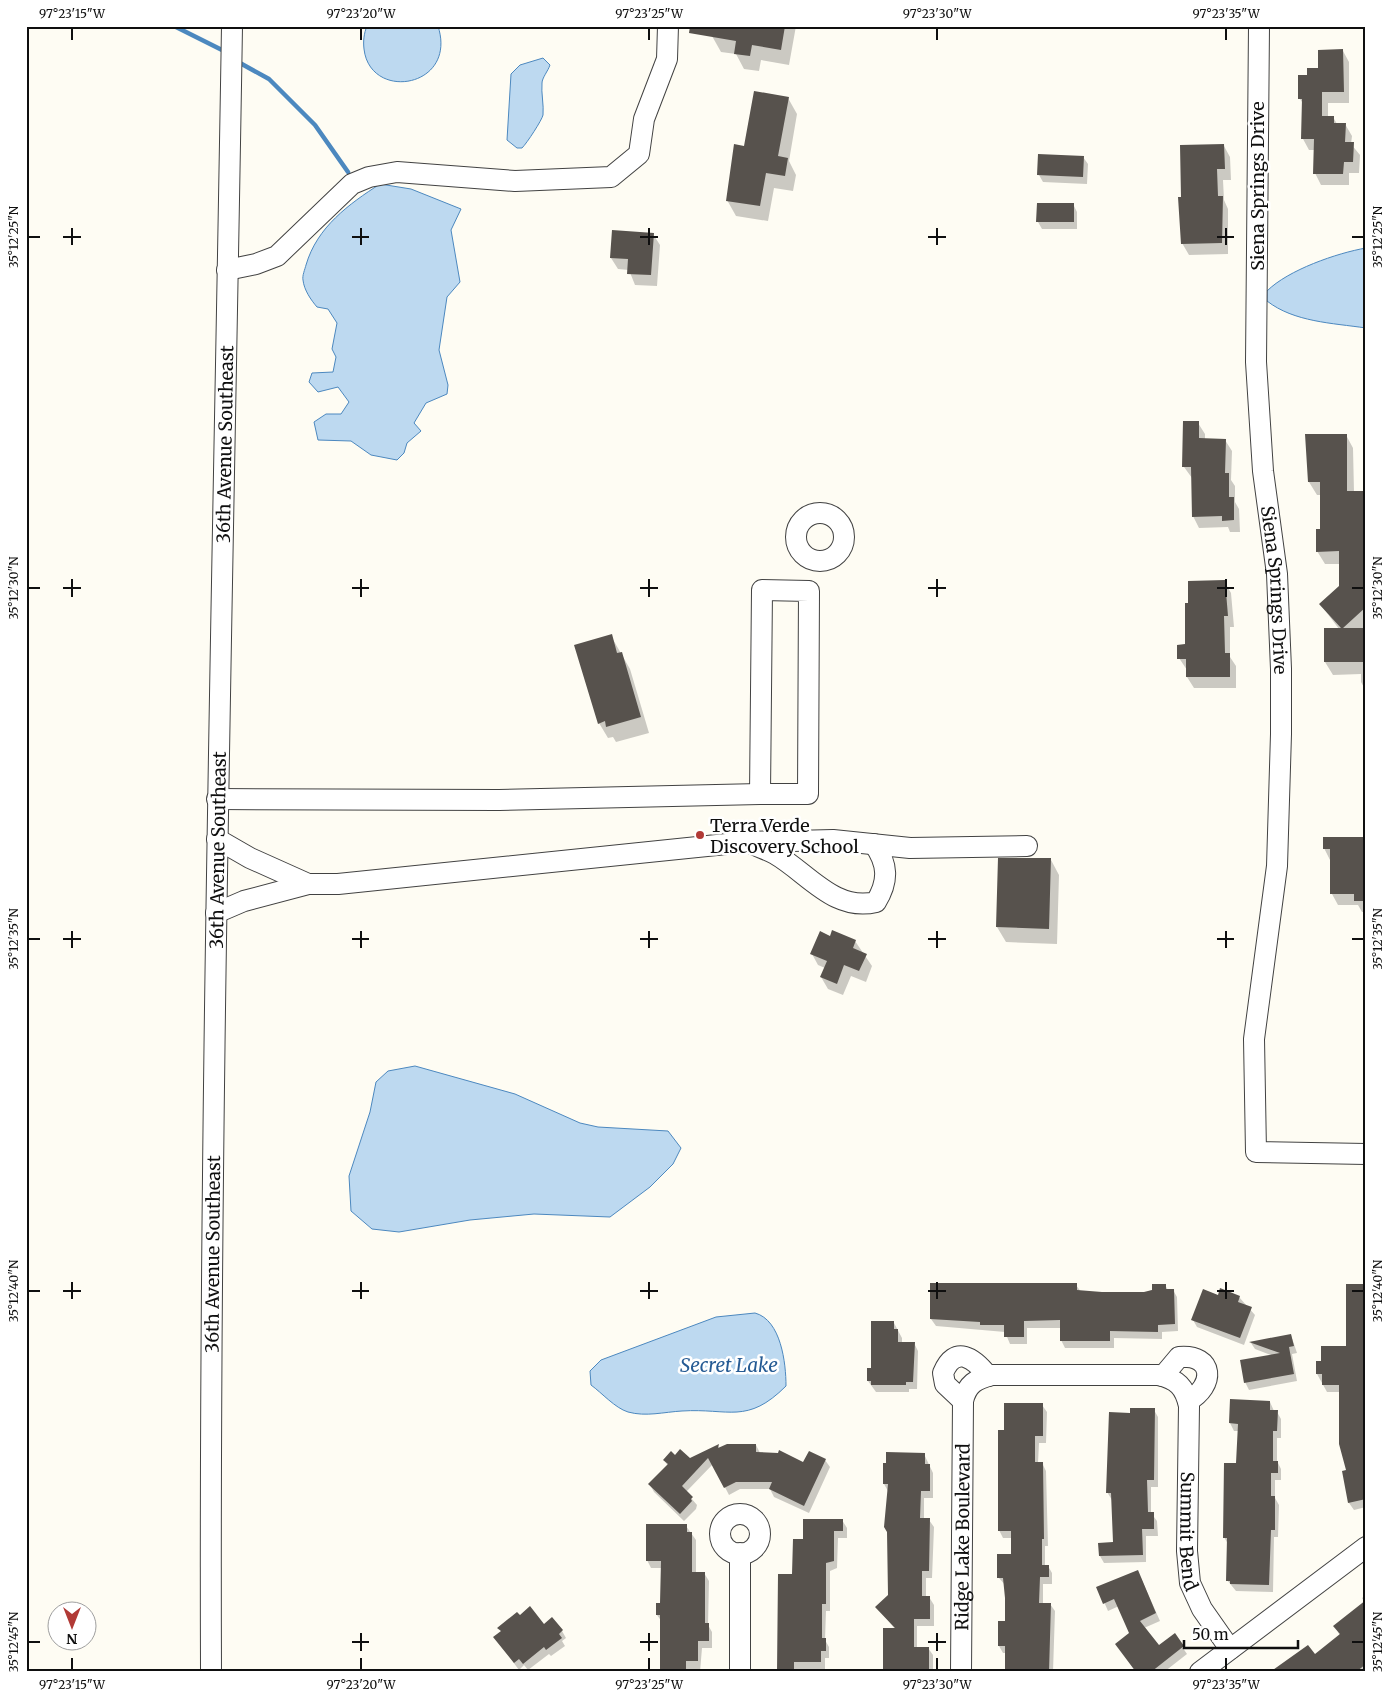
<svg xmlns="http://www.w3.org/2000/svg" width="1392" height="1698" viewBox="0 0 1392 1698" font-family="Merriweather,serif">
<style>
.water{fill:#bdd9f0;stroke:#4c88bf}
.shadow{fill:#0003}
.lines{fill:none;stroke-linecap:round;stroke-linejoin:round}
.stream{stroke:#4c88bf;stroke-width:4.5}
.building{fill:#57524d}
.minor-casing{stroke:#424242;stroke-width:22}
.minor{stroke:#fff;stroke-width:20}
.ticks{fill:none;stroke:#0f0f0f;stroke-width:2}
.poi-dot{fill:#b13a36;stroke:#fff;stroke-width:2}
.labels{text-anchor:middle;dominant-baseline:central;stroke-width:5;stroke-linejoin:round;paint-order:stroke}
.street-label{font-size:18px;fill:#0f0f0f;stroke:#fff}
.poi-label{font-size:18px;fill:#0f0f0f;stroke:#fff;text-anchor:start}
.water-label{font-size:19px;font-style:italic;fill:#265b94;stroke:#fff}
.neatline{fill:none;stroke:#0f0f0f;stroke-width:2}
.ticks-label{font-size:12px;text-anchor:middle;fill:#0f0f0f}
</style>
<rect width="100%" height="100%" fill="#fefcf3"/>
<path class="water" d="M367,26H438C458,88 370,102 364,49C363,41 364,33 367,26Z
M543,58L550,65C548,71 542,78 542,83C541,93 544,105 543,115C542,120 527,143 522,148H517L507,140L511,74L520,65Z
M380,184L411,189L461,209L451,230L460,282L447,297L439,350L448,385L447,394L426,403L414,423L421,431L407,443L404,453L397,460L371,455L351,441L318,440L314,422L326,414H341L349,402L338,387L318,392L309,382L312,373L333,372L336,357L332,349L337,323L328,309L317,307C311,300 304,290 303,280C302,276 305,269 306,265C317,227 349,204 380,184Z
M1366,248V328C1332,323 1294,322 1267,301V291C1288,270 1337,253 1366,248Z
M415,1066L515,1094L580,1123L598,1127L668,1131L681,1148L673,1164L650,1187L610,1217L534,1214L470,1220L399,1232L372,1229L351,1211L349,1176L370,1112L376,1082L388,1071Z
M755,1313C781,1320 786,1363 786,1386C747,1425 729,1408 682,1411C664,1412 646,1417 628,1412C615,1408 602,1393 591,1385L590,1371L601,1360L716,1317Z"/>
<path class="shadow" d="M714,26H796L789,65L761,60L759,71L744,69L736,54L721,52L712,36Z
M1343,51L1349,62V103H1328V117H1333L1337,124H1345L1352,136L1351,144L1360,155L1359,173H1349V185H1321L1315,173V150H1309L1303,139L1304,105L1300,99L1308,76Z
M788,98L797,114L789,161L796,175L793,191L774,188L768,221L736,216L727,200L745,147Z
M1224,146L1230,157L1231,180H1223L1224,200L1228,209V254L1189,255L1182,243Z
M1083,157L1088,164L1087,184L1043,182L1039,175Z
M1073,204L1077,212V229H1042L1038,222Z
M653,234L660,245L657,286L635,285L629,270L618,269L611,258Z
M1198,423L1205,434V440H1225L1232,451L1231,480L1235,486V502L1239,509L1240,532H1230L1228,527L1199,528L1193,516L1192,478L1184,467Z
M1346,435L1353,448L1354,492H1362L1366,498V626L1362,629H1366V691L1361,682V674L1333,675L1325,662L1339,629L1321,605L1340,587V564H1325L1317,551L1322,530L1321,495H1317L1309,482Z
M1224,581L1231,593L1234,627H1230V657L1236,666V688H1194L1187,677V670L1179,658Z
M611,636L630,669L649,733L616,742L613,737L608,738L599,723Z
M1366,838V912H1362L1358,905H1338L1332,894L1330,860L1324,848Z
M1051,860L1059,875L1057,944L1006,942L997,927Z
M831,937L855,941L872,966L866,982L851,976L843,995L828,989L821,977L825,968L818,965L812,954Z
M1076,1285L1081,1292L1144,1293L1165,1285L1168,1290H1173L1177,1297L1178,1331L1162,1332V1339L1114,1338V1348H1065L1061,1340V1328H1027V1344H1010L1005,1332L936,1326L931,1319Z
M1366,1286V1507L1354,1510L1349,1503L1343,1472L1347,1471L1340,1392H1327L1317,1374V1363H1322L1348,1347Z
M1218,1297H1239L1255,1315L1244,1345L1197,1327L1193,1320Z
M894,1323L902,1338V1343H914L918,1351L917,1389H909V1392H876L868,1381Z
M1291,1335L1297,1353L1292,1354L1297,1381L1249,1390L1245,1382L1273,1356L1255,1349L1251,1343Z
M1270,1402L1274,1411L1277,1412L1281,1419V1438H1277V1461L1281,1469V1480H1275V1498L1279,1505L1278,1537H1274L1273,1592L1236,1591L1227,1580L1228,1544L1224,1537L1238,1464L1239,1431H1234L1230,1423Z
M1042,1405L1047,1412L1046,1443H1039L1038,1463H1042L1046,1471L1048,1546H1045V1566H1048L1052,1573V1584H1043V1604H1050L1055,1611L1053,1672H1006V1653H1003L999,1646L1006,1622L1005,1585L999,1578L1012,1555V1538H1003L999,1530L1005,1431Z
M1154,1410L1158,1417V1487H1151V1513L1157,1521L1158,1536H1146V1562L1104,1563L1100,1556L1114,1544L1112,1500L1107,1492L1131,1414Z
M756,1445L760,1453L804,1464L825,1460L830,1467L809,1513L774,1497L770,1489H740L729,1495L713,1464L686,1492L697,1505L696,1509L684,1521L654,1492L650,1485L668,1466L664,1460L675,1457L690,1460L718,1446L720,1449Z
M924,1454L933,1473V1498H924V1520H929L934,1527L932,1578H926V1597H929L934,1605V1626H917V1648H928L933,1655V1672H884L895,1629L877,1607L889,1595L888,1491L884,1484Z
M842,1520L847,1528V1538H838L837,1568L830,1571V1611H826L825,1640L829,1647V1658H825V1669H821V1672H779L793,1575L804,1540Z
M686,1526L696,1540V1573H704L709,1581L708,1625L712,1632V1648H702L700,1672H661L662,1622L657,1615L661,1604L662,1568H651L647,1560Z
M1141,1578L1160,1621L1144,1628L1159,1647L1174,1635L1187,1654L1164,1672H1136L1116,1644L1130,1634L1119,1606L1108,1611L1098,1588Z
M1366,1595V1672H1283L1314,1656L1340,1636L1335,1626L1365,1603L1362,1598Z
M519,1616L562,1631L566,1638L562,1641L565,1646L551,1656L549,1654L528,1670L524,1665L519,1670L495,1638L502,1632L499,1628Z"/>
<g class="lines">
<path class="stream" d="M174,26L224,51
M240,63L269,79L315,125L348,172"/>
</g>
<path class="building" d="M690,26H785L781,50L752,45L750,56L734,54L736,41L689,33Z
M1343,49L1344,92H1322V116H1334V123H1346L1345,142H1354L1353,162H1344L1343,174H1313L1314,139H1301L1302,99H1298V75H1307V68H1318V50Z
M754,91L789,97L778,156L788,158L785,176L766,173L760,206L726,201L734,144L744,146Z
M1224,144L1225,169H1217L1218,196H1223L1222,243L1181,244L1178,197H1181L1180,145Z
M1038,154L1084,156L1083,177L1037,175Z
M1037,203H1074V222H1036Z
M612,230L654,233L651,275L627,274L628,259L610,258Z
M1183,421H1199V438L1226,439L1225,473H1229V497H1234V520L1222,521V516L1192,517L1191,467H1182Z
M1305,434H1347V491H1363V515H1365L1366,607L1343,628H1366V662H1324V628H1341L1319,604L1339,586V551L1316,552V529H1320V482H1308Z
M1225,580L1228,616H1224L1225,653H1230V677H1186V659H1177V645L1185,644V603H1188V581Z
M612,634L617,653L622,652L641,717L606,727L605,721L598,724L574,645Z
M1323,837H1366V901H1354V894H1330V849H1323Z
M998,858H1051L1049,929L996,927Z
M832,930L856,940L853,948L867,954L859,971L844,965L837,984L820,977L827,961L810,954L820,931L830,936Z
M930,1283H1077V1290L1102,1292H1144L1152,1290V1284H1166V1289H1174L1175,1324L1158,1325V1332L1110,1331V1341H1060V1320L1024,1321V1337H1004V1325H980V1322L930,1319Z
M1346,1284H1366V1499L1348,1503L1342,1471L1346,1470L1339,1444V1385H1322V1374H1316V1361H1321V1346H1346Z
M1220,1288L1240,1296L1238,1302L1252,1307L1240,1338L1191,1320L1203,1289L1218,1295Z
M871,1321H894V1329H898V1342H915L913,1382H906V1385H871V1381H867V1368H871Z
M1291,1334L1294,1346L1289,1347L1294,1374L1244,1383L1240,1360L1280,1353L1249,1342Z
M1230,1399L1270,1401V1410H1278L1277,1431H1273V1461H1278V1473H1271V1496H1275V1530H1271L1269,1585L1230,1584V1581H1226L1227,1538H1223L1224,1463H1236L1238,1424L1229,1423Z
M1004,1403H1043V1436H1035V1462H1043L1044,1539H1042V1565H1049V1577H1040L1039,1603H1051L1049,1672H1005V1646H998V1621H1005V1598L1003,1578H997V1554H1011V1531H998V1430H1004Z
M1130,1408H1155L1154,1480H1147L1148,1512H1154V1529H1142L1143,1555L1099,1556L1098,1543L1113,1542L1111,1493H1106L1109,1412L1130,1413Z
M719,1444L718,1448L727,1444H756V1452L778,1453L779,1450L803,1462L809,1451L826,1459L804,1506L769,1489L772,1482H736L724,1488L708,1458L682,1486L693,1497L691,1499L692,1501L680,1514L648,1484L668,1464L663,1460L671,1451L675,1455L680,1449L690,1458Z
M886,1452L925,1453V1464H930V1491H921L920,1518H930L929,1571H922V1596H930V1619H914V1647H929V1669H913V1672H883V1628H895L875,1607L888,1595L887,1532L884,1527L888,1484H883V1463H886Z
M803,1519H843V1531H834V1561L826,1563V1604H822V1638H826V1651H821V1662H794V1672H777L778,1574H792L793,1539H803Z
M646,1524H687V1532H692V1572H705V1623H709V1641H698V1661H686V1672H660V1615H656V1603H660L661,1561H646Z
M1138,1570L1156,1613L1140,1621L1159,1645L1175,1633L1184,1646L1151,1672H1136L1115,1644L1129,1633L1114,1599L1103,1604L1096,1587Z
M1366,1600V1664L1356,1672H1270L1308,1645L1315,1654L1340,1634L1333,1626Z
M530,1606L544,1624L552,1617L563,1630L559,1634L562,1638L546,1650L544,1647L523,1664L519,1659L514,1663L493,1637L501,1631L497,1628L517,1612L520,1615Z"/>
<g class="lines">
<g class="minor-casing">
<g id="minor">
<path id="s1" d="M1259,26L1256,362L1263,471L1277,574L1281,669V734L1277,866L1254,1039L1256,1152L1366,1154"/>
<path d="M227,270L256,264L277,256L352,184L369,177L397,172L515,181L611,177L639,154L644,119L667,59L668,26"/>
<circle cx="820" cy="537" r="24"/>
<path d="M217,799L499,800L760,794L762,590L809,591L808,794H760"/>
<path d="M217,839L250,858L308,884"/>
<path d="M750,843C758,847 768,850 775,854C808,873 834,912 876,902C889,881 888,864 874,844"/>
<path d="M216,913L244,901L308,884H338L746,842L833,840L910,848L1027,846"/>
<path d="M1163,1376L1179,1357C1215,1354 1215,1386 1188,1401"/>
<path d="M963,1401L945,1384L943,1373C955,1344 974,1358 988,1376"/>
<circle cx="740" cy="1534" r="20"/>
<path id="s2" d="M211,1672C209,1123 223,575 232,26"/>
<path d="M740,1672V1553"/>
<path id="s3" d="M961,1672L963,1401C967,1384 976,1379 992,1375H1158C1177,1379 1185,1387 1189,1406L1187,1551L1190,1583L1202,1609L1230,1649"/>
<path d="M1200,1672L1366,1547"/>
</g>
</g>
<use href="#minor" class="minor"/>
</g>
<path class="ticks" d="M72,28V40M361,28V40M649,28V40M937,28V40M1226,28V40M72,228V245M361,228V245M649,228V245M937,228V245M1226,228V245M28,237H40M63,237H81M352,237H369M640,237H658M928,237H946M1217,237H1234M1352,237H1364M72,579V597M361,579V597M649,579V597M937,579V597M1226,579V597M28,588H40M63,588H81M352,588H369M640,588H658M928,588H946M1217,588H1234M1352,588H1364M72,931V948M361,931V948M649,931V948M937,931V948M1226,931V948M28,939H40M63,939H81M352,939H369M640,939H658M928,939H946M1217,939H1234M1352,939H1364M72,1282V1299M361,1282V1299M649,1282V1299M937,1282V1299M1226,1282V1299M28,1291H40M63,1291H81M352,1291H369M640,1291H658M928,1291H946M1217,1291H1234M1352,1291H1364M361,1633V1651M649,1633V1651M937,1633V1651M28,1642H40M352,1642H369M640,1642H658M928,1642H946M1352,1642H1364M72,1658V1670M361,1658V1670M649,1658V1670M937,1658V1670M1226,1658V1670"/>
<circle class="poi-dot" cx="700" cy="835" r="5"/>
<g class="labels">
<g class="street-label">
<text transform="translate(1257 186) rotate(-90)">Siena Springs Drive</text>
<text stroke="none"><textPath href="#s2" startOffset="1228">36th Avenue Southeast</textPath></text>
<text stroke="none"><textPath href="#s1" startOffset="565">Siena Springs Drive</textPath></text>
<text stroke="none"><textPath href="#s2" startOffset="822">36th Avenue Southeast</textPath></text>
<text stroke="none"><textPath href="#s2" startOffset="418">36th Avenue Southeast</textPath></text>
<text stroke="none"><textPath href="#s3" startOffset="651">Summit Bend</textPath></text>
<text stroke="none"><textPath href="#s3" startOffset="135">Ridge Lake Boulevard</textPath></text>
</g>
<g class="poi-label">
<text x="710" y="825">Terra Verde<tspan x="710" dy="21">Discovery School</tspan></text>
</g>
<g class="water-label">
<text x="729" y="1365">Secret Lake</text>
</g>
</g>
<rect width="1392" height="1698" fill="none" stroke="#ffffff" stroke-width="55"/>
<g transform="translate(72 1626) rotate(180)"><circle r="24" fill="#ffffff" stroke="#9f9f9f"/>
<path d="M0-4L9 19L0 12L-9 19Z" fill="#b13a36"/>
<text y="-8" font-size="14" font-weight="bold" text-anchor="middle" fill="#0f0f0f">N</text>
</g>
<path d="M1184 1640v8h114v-8" fill="none" stroke="#0f0f0f" stroke-width="2.5"/>
<text x="1192" y="1640" font-size="15" fill="#0f0f0f" stroke="#ffffff" stroke-width="4" paint-order="stroke">50 m</text>
<rect x="28" y="28" width="1336" height="1642" class="neatline"/>
<g class="ticks-label">
<text x="72" y="18">97°23'15"W</text>
<text x="361" y="18">97°23'20"W</text>
<text x="649" y="18">97°23'25"W</text>
<text x="937" y="18">97°23'30"W</text>
<text x="1226" y="18">97°23'35"W</text>
<text transform="translate(1378 237) rotate(-90)" y="4">35°12'25"N</text>
<text transform="translate(14 237) rotate(-90)" y="4">35°12'25"N</text>
<text transform="translate(1378 588) rotate(-90)" y="4">35°12'30"N</text>
<text transform="translate(14 588) rotate(-90)" y="4">35°12'30"N</text>
<text transform="translate(1378 939) rotate(-90)" y="4">35°12'35"N</text>
<text transform="translate(14 939) rotate(-90)" y="4">35°12'35"N</text>
<text transform="translate(1378 1291) rotate(-90)" y="4">35°12'40"N</text>
<text transform="translate(14 1291) rotate(-90)" y="4">35°12'40"N</text>
<text transform="translate(1378 1642) rotate(-90)" y="4">35°12'45"N</text>
<text transform="translate(14 1642) rotate(-90)" y="4">35°12'45"N</text>
<text x="72" y="1689">97°23'15"W</text>
<text x="361" y="1689">97°23'20"W</text>
<text x="649" y="1689">97°23'25"W</text>
<text x="937" y="1689">97°23'30"W</text>
<text x="1226" y="1689">97°23'35"W</text>
</g>
</svg>
